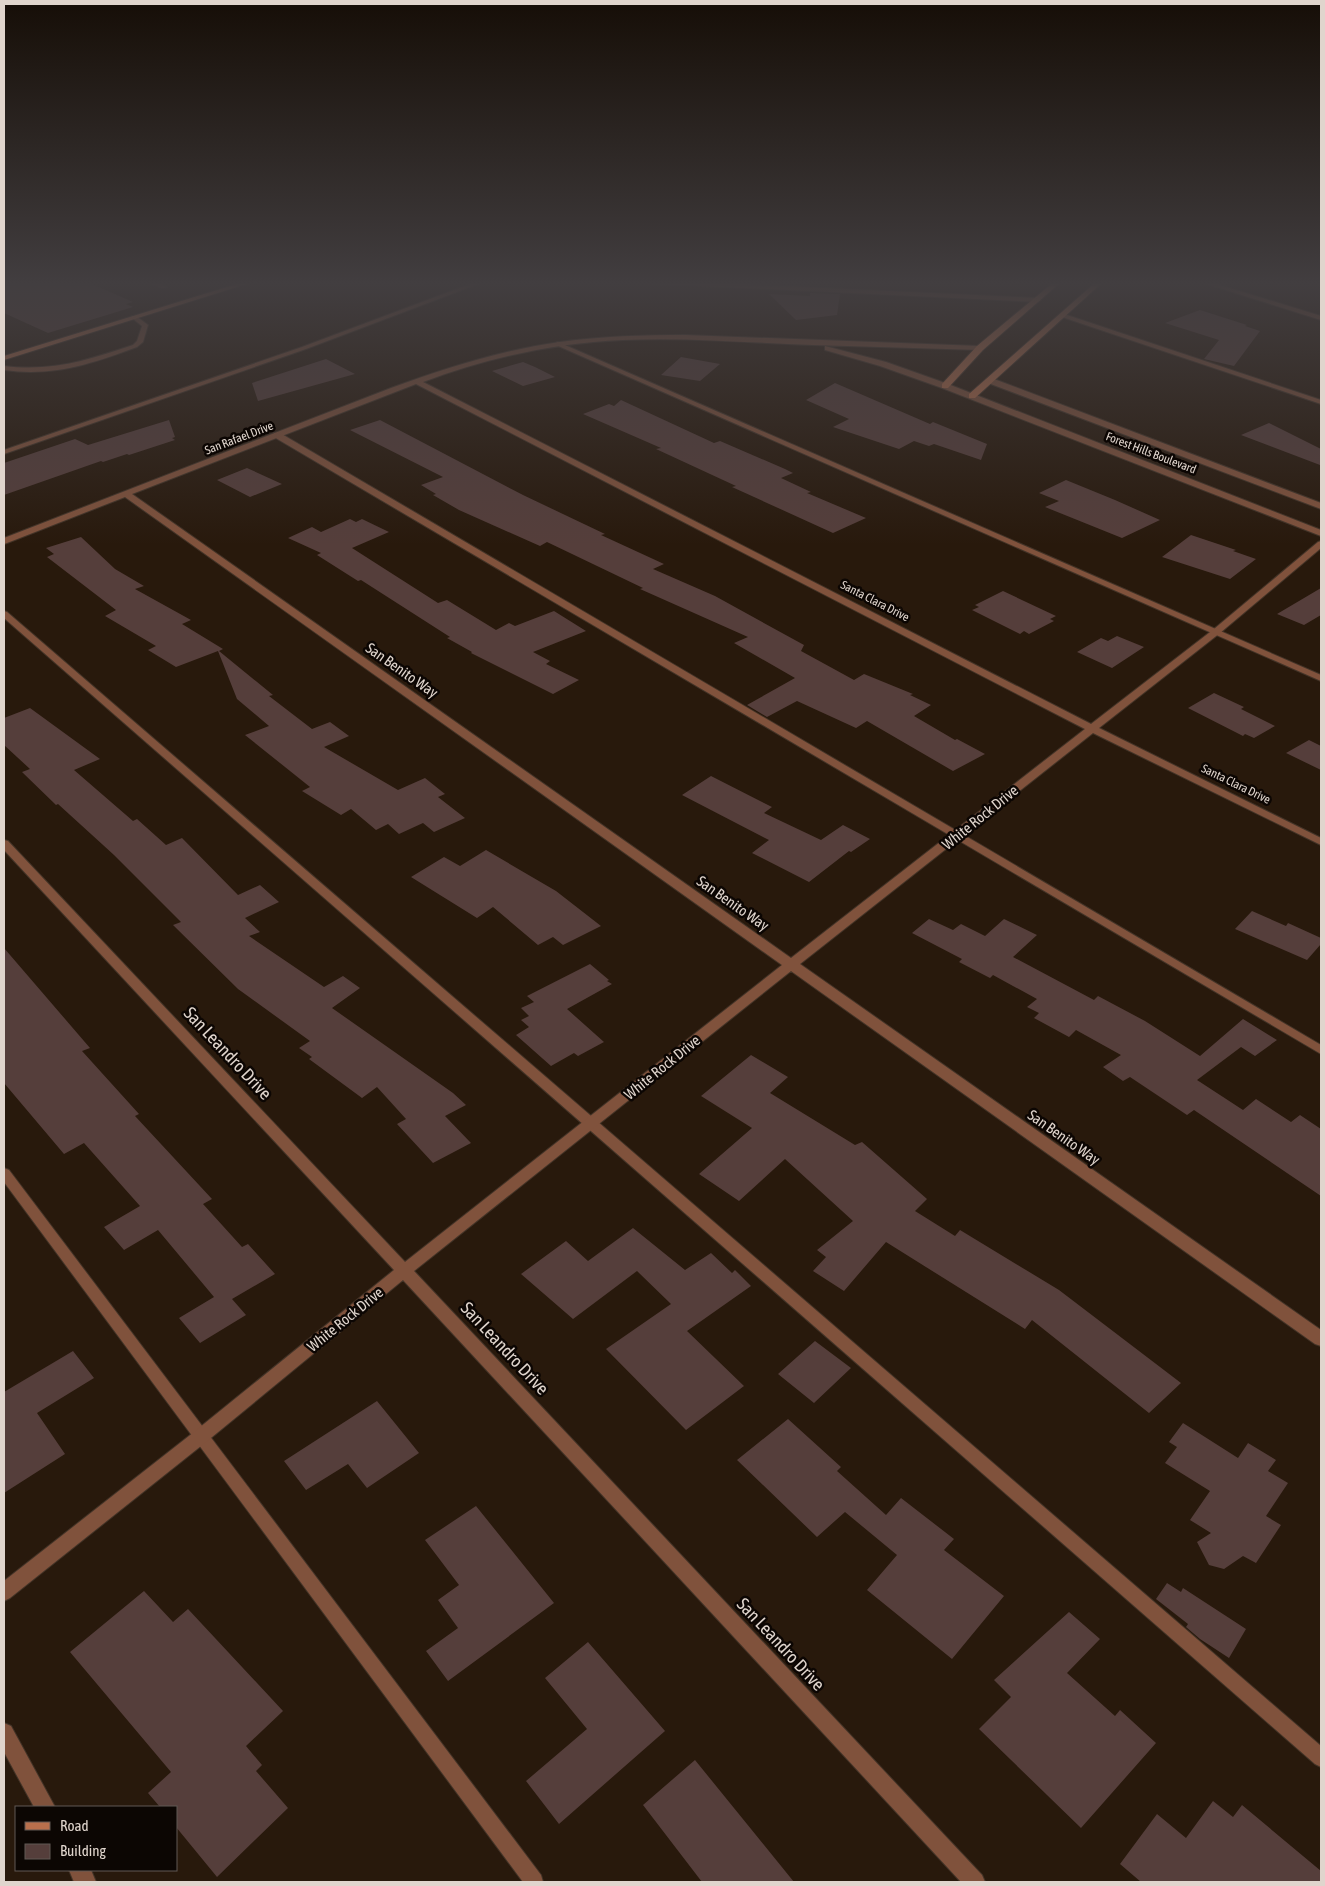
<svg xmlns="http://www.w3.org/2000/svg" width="1325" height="1886" viewBox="0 0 1325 1886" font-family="'Asap Condensed',sans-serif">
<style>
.building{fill:#553e3b}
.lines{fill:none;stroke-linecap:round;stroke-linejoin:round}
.lane-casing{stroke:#423327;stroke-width:2}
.street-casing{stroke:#423327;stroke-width:2}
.secondary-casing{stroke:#423327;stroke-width:2}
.lane{fill:#80523c;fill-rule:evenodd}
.street{fill:#80523c;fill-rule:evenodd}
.secondary{fill:#b86f4c;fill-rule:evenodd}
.labels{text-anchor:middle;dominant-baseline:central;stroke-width:5;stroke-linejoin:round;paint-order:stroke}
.far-street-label{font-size:12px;fill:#e0d5cd;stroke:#0c0603}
.street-label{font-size:15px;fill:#e0d5cd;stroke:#0c0603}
.near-street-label{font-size:18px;fill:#e0d5cd;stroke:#0c0603}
</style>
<rect width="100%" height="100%" fill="#28190c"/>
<path class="building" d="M4,281H85L133,302L126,304L133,307L48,333L4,313Z
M810,293L840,294L837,315L796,320L769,294L810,296Z
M1200,310L1247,325L1245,326L1260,331L1234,366L1204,359L1219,340L1165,323Z
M681,357L720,364L700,381L661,375Z
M326,359L355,374L258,401L252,383Z
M523,362L535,367L555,377L523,386L492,371Z
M835,383L930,424L933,422L987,444L981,460L934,444L929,446L914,441L899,449L833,427L849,419L806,400Z
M621,400L714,443L720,441L785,469L793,473L781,478L811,492L807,493L866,518L833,533L732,487L736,486L656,449L661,448L583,414L609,404L614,406Z
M169,420L175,437L172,438L175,440L129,455L127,454L103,462L101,461L4,495V463L75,439L88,445Z
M380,420L523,495L605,534L601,535L664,564L653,569L715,596L804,645L801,651L854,680L864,674L913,694L910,695L931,705L914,716L955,740L957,739L985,754L953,771L867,721L856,728L797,701L767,717L747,705L795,678L734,643L748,637L640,589L643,588L547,542L540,546L459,510L433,495L436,494L421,485L443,477L350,430Z
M1269,423L1321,449L1320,465L1241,435Z
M247,468L282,484L250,497L217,480Z
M1066,480L1115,500L1160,520L1122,538L1045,507L1059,501L1039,493Z
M350,519L356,522L362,519L389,532L352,548L438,603L447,600L496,630L509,623L515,626L554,611L586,631L533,652L550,661L546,664L579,680L553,694L471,653L472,652L447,638L450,637L361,580L358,581L317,555L321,553L288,538L312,527L321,532Z
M1191,535L1236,550L1233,551L1256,559L1230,579L1162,557Z
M81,537L115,569L144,586L135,589L191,620L182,624L223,649L219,651L273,695L269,696L312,729L330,722L349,736L324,747L398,790L425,778L445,794L438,797L465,818L434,832L423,823L399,834L388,824L376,830L351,809L341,815L302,791L310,787L245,735L269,726L237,699L218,651L176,667L148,650L156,646L105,616L116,610L47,557L54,554L46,548Z
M1321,588V615L1304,625L1277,614Z
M1003,591L1056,616L1050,619L1054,621L1029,634L1024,631L1020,634L972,610L979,607L975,605Z
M1117,636L1144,647L1112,668L1077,652L1101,638L1108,641Z
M1214,693L1244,707L1241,709L1275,726L1254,738L1245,734L1243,736L1188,708Z
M30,708L100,759L74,770L133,821L137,819L166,845L182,838L238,895L260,885L279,902L245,918L260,932L249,936L324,987L343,976L360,988L332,1008L453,1093L466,1105L445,1116L471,1143L433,1163L397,1124L406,1119L377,1087L362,1098L309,1059L312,1057L299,1048L310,1041L238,989L173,925L181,922L114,855L58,804L56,805L22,772L30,769L4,745V718Z
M1309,740L1321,746V770L1286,753Z
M711,776L772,807L764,813L821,840L843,825L870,839L851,852L849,851L809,882L752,853L769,840L682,795Z
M486,850L556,891L601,926L563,945L553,937L538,945L493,907L477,918L411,877L444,857L460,866Z
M1252,911L1286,926L1288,923L1321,938V944L1307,960L1235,929Z
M929,919L953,930L961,924L985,936L1004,919L1037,935L1013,957L1094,1000L1098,996L1145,1021L1200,1056L1243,1019L1277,1040L1255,1056L1241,1047L1197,1080L1243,1110L1256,1099L1291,1122L1300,1115L1321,1129V1196L1194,1110L1187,1115L1130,1077L1123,1081L1103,1067L1121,1055L1076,1030L1069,1037L1034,1018L1039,1013L1027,1007L1037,999L993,975L990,978L959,962L962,959L912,933Z
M4,948L90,1048L82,1051L139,1114L135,1116L212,1199L203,1204L242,1247L248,1244L275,1274L232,1299L246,1315L200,1343L179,1318L214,1297L158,1230L124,1250L104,1227L140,1206L84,1143L64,1154L4,1083Z
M590,964L609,980L607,981L612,984L567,1009L604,1042L578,1056L574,1053L551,1066L516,1035L529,1027L521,1020L529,1016L521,1008L534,1002L527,996Z
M751,1055L788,1077L770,1093L855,1145L862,1142L927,1199L915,1211L955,1236L960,1230L1059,1290L1181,1383L1149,1413L1032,1320L1025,1329L886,1242L844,1291L813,1271L826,1257L817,1250L853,1221L785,1159L739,1201L699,1174L752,1128L701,1096Z
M633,1228L685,1270L711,1253L732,1273L735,1270L751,1286L687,1331L744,1386L686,1430L606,1349L671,1304L637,1271L573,1319L521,1274L566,1241L588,1261Z
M815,1341L851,1368L814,1403L778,1374Z
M73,1351L94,1378L37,1413L65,1454L4,1493V1392Z
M377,1401L419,1453L367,1488L348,1464L306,1490L284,1461Z
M788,1419L841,1467L837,1471L886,1515L901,1498L954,1539L944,1550L1004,1596L952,1659L867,1590L897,1555L845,1512L817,1537L737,1460Z
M1183,1423L1238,1458L1248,1443L1276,1460L1268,1471L1288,1483L1266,1516L1281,1525L1256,1563L1243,1556L1224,1569L1209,1565L1197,1542L1211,1533L1190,1520L1210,1491L1165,1463L1177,1447L1169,1442Z
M476,1506L554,1603L448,1681L426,1651L458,1628L438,1600L459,1585L425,1540Z
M1167,1583L1181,1592L1183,1588L1246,1629L1229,1658L1200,1639L1186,1627L1188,1624L1156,1599Z
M144,1591L173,1622L188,1609L283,1711L246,1746L262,1765L256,1771L288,1808L217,1877L176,1827V1807H160L148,1793L171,1772L70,1652Z
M1069,1612L1100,1639L1067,1673L1115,1716L1120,1710L1156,1743L1081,1828L979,1729L1011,1697L994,1680Z
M588,1642L665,1731L559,1824L526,1781L587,1729L545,1678Z
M695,1760L794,1882H702L643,1805Z
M1213,1801L1233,1817L1242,1805L1321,1871V1882H1141L1120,1864L1157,1814L1186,1838Z"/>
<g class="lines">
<g class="lane-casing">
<path id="lane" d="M478,281H486L306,349L4,454V450L302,347Z
M636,281H676L1038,298L1041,300L1038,302L639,283Z
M1064,314L1321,400V404L1062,317L1061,316Z
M132,316H136L148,325L143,342L137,347C91,364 53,377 4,370V366C52,372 88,360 133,345L137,341L142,326L132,318Z
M558,342L1321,675V681L556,345V343Z
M274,433H280L1321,1045V1054L274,437Z
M4,611L7,612L1321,1746V1767L1315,1764L4,618Z
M4,1168L9,1170L541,1875L543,1882H523L4,1182Z"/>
</g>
<g class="street-casing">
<path id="street" d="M144,281H153L167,287L162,288Z
M1197,281H1207L1321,316V320Z
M685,335L980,346L984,348L980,350C924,348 869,347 813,345C750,343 686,337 623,340C554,343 487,358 423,382L1091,724L1214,629L1318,542L1321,541V548L1220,633L1099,728L1321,838V845L1093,733L800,964L1321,1330V1346L1315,1344L791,971L414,1271L982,1875L985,1882H961L403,1280L206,1442L10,1598L4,1601V1581L194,1432L394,1270L4,850V840L8,841L405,1262L782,965L125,497L7,543L4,544V538L391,388C446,368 502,350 560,342C602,336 643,335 685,335ZM416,384L1085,729L791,958L132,494Z
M825,346L886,362L948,384L1321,530V536L942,388L880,366L825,350Z
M988,379H994L1321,503V509L988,383Z
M4,1723L11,1726L55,1807H34L4,1752Z
M69,1870H91L96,1882H74Z"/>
</g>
<g class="secondary-casing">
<path id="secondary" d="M246,281H256L4,360V356Z
M1055,281H1062L983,350L948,388H942V384L977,346Z
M1097,281H1104L975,398H969V394Z"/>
</g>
<use href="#lane" class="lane"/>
<use href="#street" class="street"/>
<use href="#secondary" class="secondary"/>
</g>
<linearGradient id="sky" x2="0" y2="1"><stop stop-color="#160e07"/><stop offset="0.52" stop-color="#423e40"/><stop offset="1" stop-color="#423e40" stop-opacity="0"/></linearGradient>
<rect width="1325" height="545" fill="url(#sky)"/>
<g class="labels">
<g class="far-street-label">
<text transform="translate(239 438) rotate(-21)">San Rafael Drive</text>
<text transform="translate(1151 453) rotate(21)">Forest Hills Boulevard</text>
<text transform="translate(875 601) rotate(27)">Santa Clara Drive</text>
<text transform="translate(1236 784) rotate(26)">Santa Clara Drive</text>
</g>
<g class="street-label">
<text transform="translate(402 670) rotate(35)">San Benito Way</text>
<text transform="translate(980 817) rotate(-39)">White Rock Drive</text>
<text transform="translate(733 903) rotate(35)">San Benito Way</text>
<text transform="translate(662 1067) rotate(-39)">White Rock Drive</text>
<text transform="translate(1064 1137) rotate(35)">San Benito Way</text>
<text transform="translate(345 1319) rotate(-39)">White Rock Drive</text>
</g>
<g class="near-street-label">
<text transform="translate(228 1053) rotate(47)">San Leandro Drive</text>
<text transform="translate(505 1348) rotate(47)">San Leandro Drive</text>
<text transform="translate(781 1644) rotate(47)">San Leandro Drive</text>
</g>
</g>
<rect width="1325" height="1886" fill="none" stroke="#e0d5cd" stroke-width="10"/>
<rect x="15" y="1806" width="162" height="65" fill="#0c0603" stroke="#615954"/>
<rect x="25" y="1822" width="25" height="8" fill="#b86f4c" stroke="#615954"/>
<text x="60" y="1831" font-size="15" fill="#e0d5cd">Road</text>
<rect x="25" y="1844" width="25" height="15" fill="#553e3b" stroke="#615954"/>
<text x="60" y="1856" font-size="15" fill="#e0d5cd">Building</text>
</svg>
